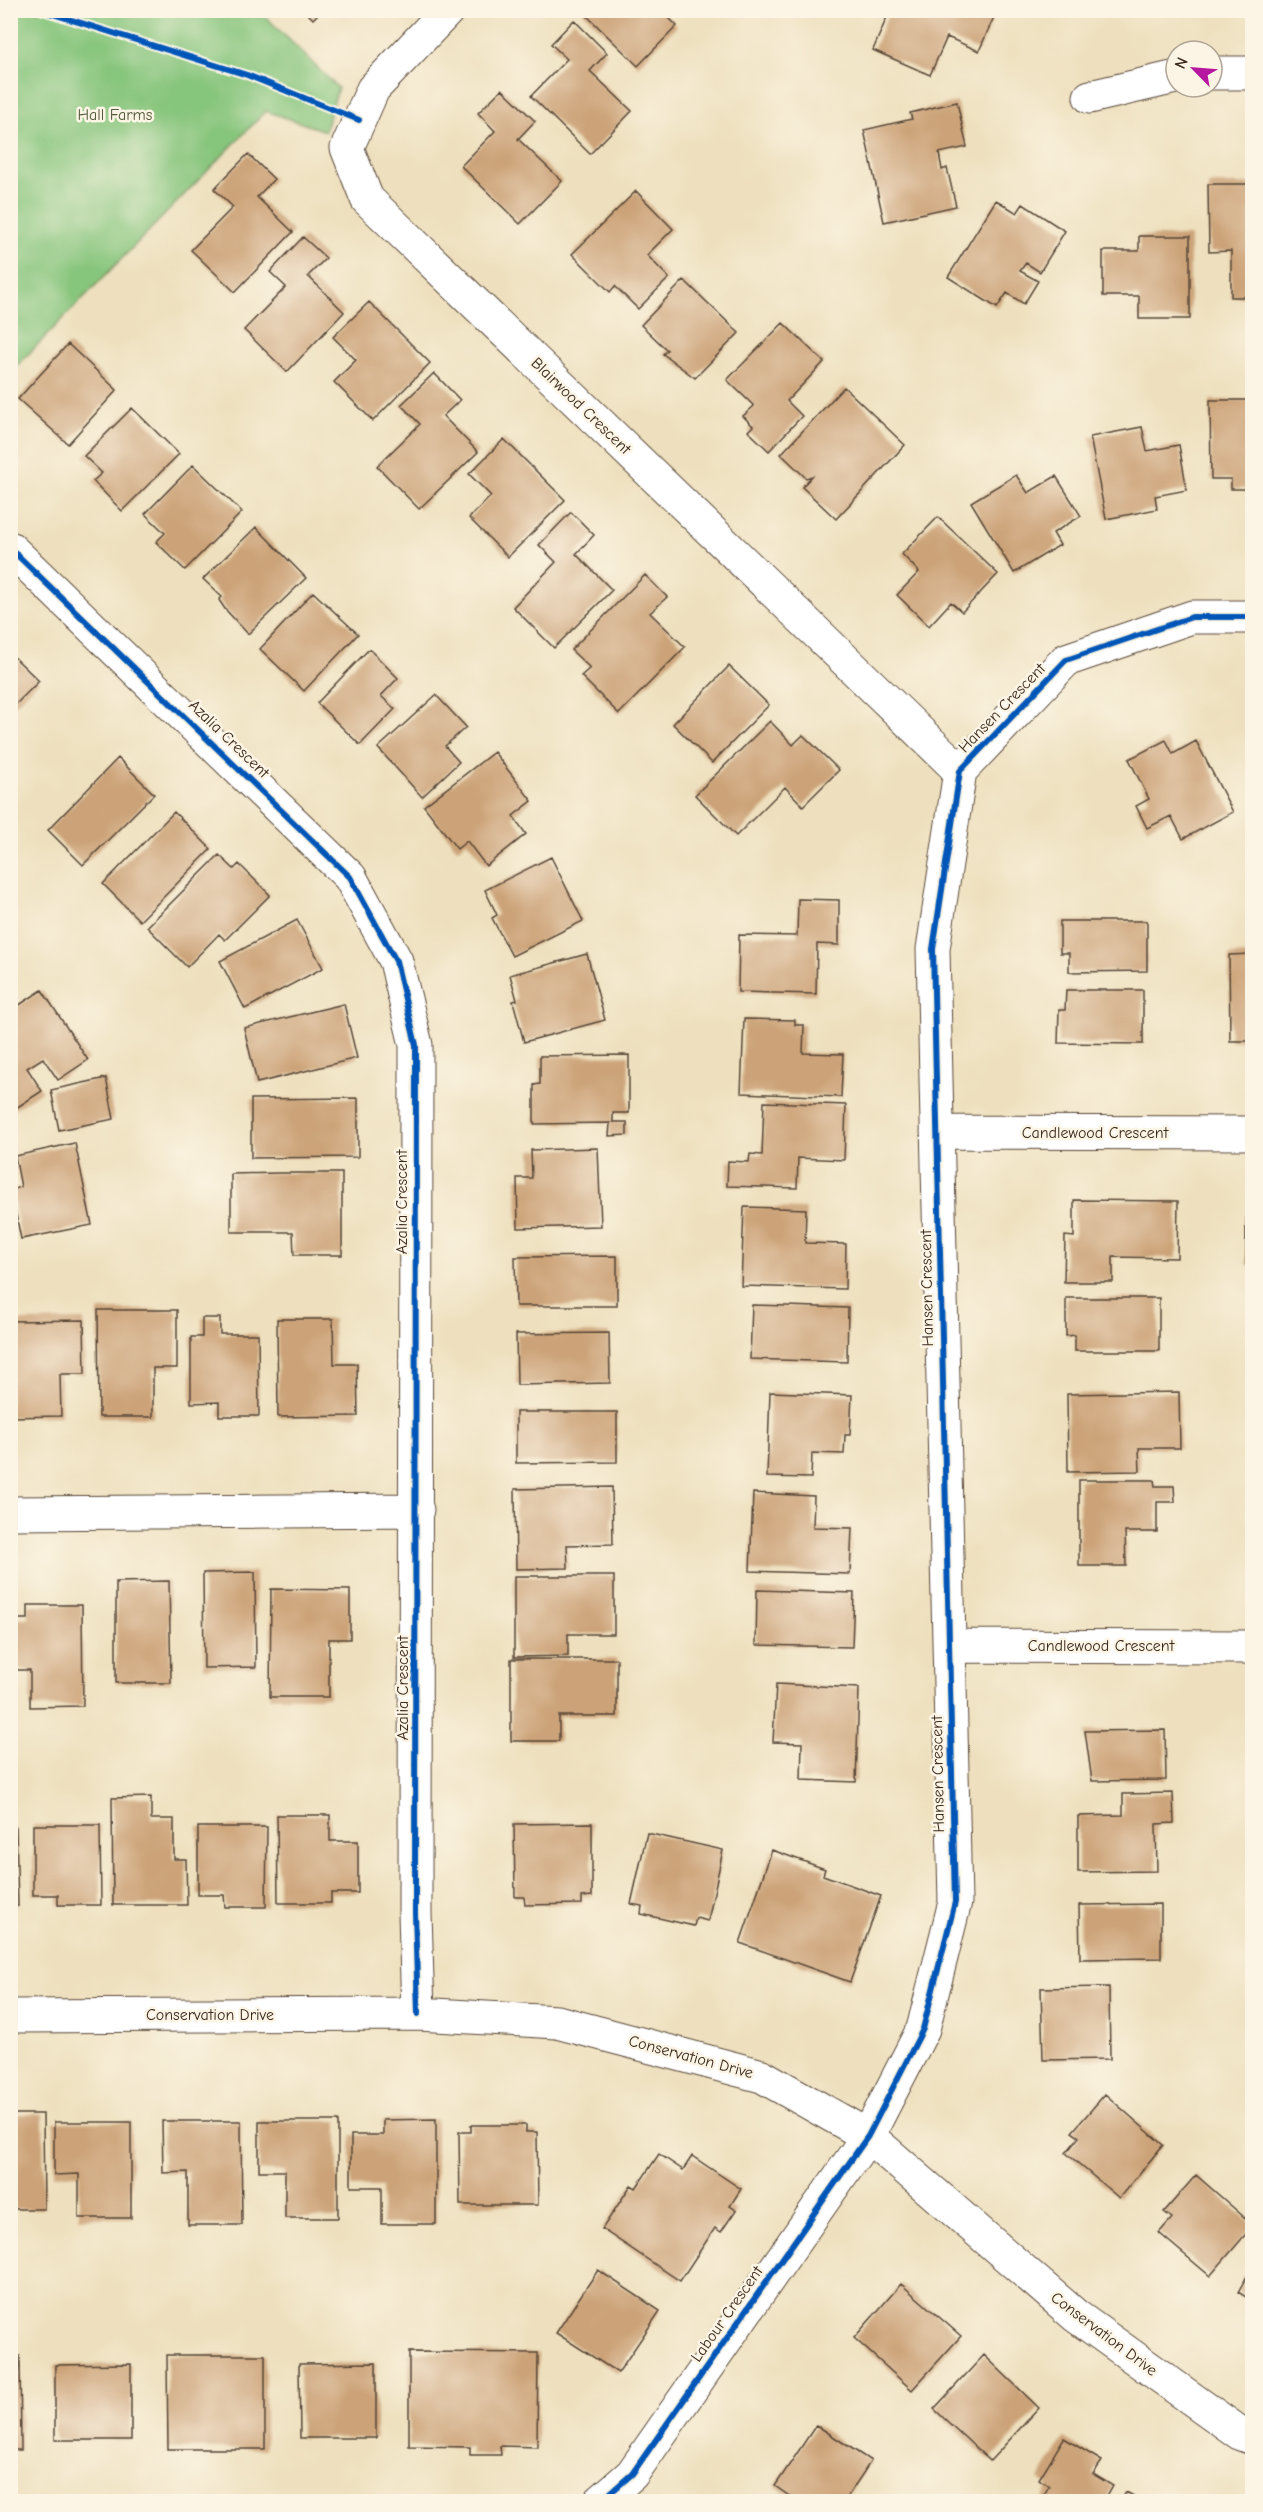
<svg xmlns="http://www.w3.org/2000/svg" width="1263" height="2512" viewBox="0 0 1263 2512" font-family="'Comic Neue',sans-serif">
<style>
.green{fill:#86c57c;stroke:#60784d;stroke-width:1.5}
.building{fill:#cca378}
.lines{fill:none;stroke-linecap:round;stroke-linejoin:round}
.minor-casing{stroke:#564536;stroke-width:35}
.minor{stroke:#fff;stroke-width:33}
.cycleway-casing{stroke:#fcf5e5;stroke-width:10}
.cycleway{stroke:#0057b8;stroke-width:6}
.labels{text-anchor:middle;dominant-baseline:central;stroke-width:5;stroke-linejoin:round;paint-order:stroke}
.park-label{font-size:16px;fill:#52583a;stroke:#fcf5e5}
.street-label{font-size:16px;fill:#3b2a1e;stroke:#fcf5e5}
</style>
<rect width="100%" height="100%" fill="#fcf5e5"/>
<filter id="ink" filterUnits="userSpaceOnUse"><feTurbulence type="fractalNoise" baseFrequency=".0167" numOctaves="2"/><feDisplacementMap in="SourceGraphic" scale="12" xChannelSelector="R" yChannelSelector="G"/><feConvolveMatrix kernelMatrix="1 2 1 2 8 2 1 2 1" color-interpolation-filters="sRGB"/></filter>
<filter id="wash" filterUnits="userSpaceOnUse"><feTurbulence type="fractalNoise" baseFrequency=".008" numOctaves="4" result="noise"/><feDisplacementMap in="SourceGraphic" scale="24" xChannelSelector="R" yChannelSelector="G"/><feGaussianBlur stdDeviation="1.35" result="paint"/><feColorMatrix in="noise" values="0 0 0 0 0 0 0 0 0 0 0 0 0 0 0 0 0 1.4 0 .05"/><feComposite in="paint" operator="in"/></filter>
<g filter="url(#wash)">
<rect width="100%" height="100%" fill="#eee0be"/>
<path class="green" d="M11,10L260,11L338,88L325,131L266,111L11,372Z"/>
<g id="blocks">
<path class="building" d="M304,10H322L313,19Z
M581,10H661L677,26L638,66Z
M890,10H997L979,51L947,37L930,75L873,50Z
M574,20L607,53L590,71L632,111L590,154L531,96L567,59L551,44Z
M502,89L535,121L518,139L562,181L520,224L461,166L495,131L478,113Z
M957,102L967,147L939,153L942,170L947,168L956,206L884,222L864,130L912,119L910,113Z
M248,154L274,179L257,197L293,232L235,292L191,250L233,207L214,189Z
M1208,184H1252V297H1231V251L1209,252Z
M636,191L673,229L647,255L669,278L638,309L615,286L610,292L572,254Z
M996,200L1017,213L1023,204L1065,231L1040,272L1026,263L1020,271L1038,281L1024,304L1007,293L997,308L948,277Z
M1139,236H1190V319H1139V296H1103V251H1139Z
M303,237L326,258L308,276L344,312L287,372L244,330L286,287L270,272Z
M684,280L739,333L695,378L663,354L667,350L641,325Z
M369,302L430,363L373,421L334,382L356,360L333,337Z
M783,323L824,362L787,401L802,416L769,451L748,431L753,426L743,416L754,406L727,380Z
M68,344L117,390L68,444L18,399Z
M434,373L460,400L443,416L478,452L419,509L377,466L420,424L401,405Z
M844,387L905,445L836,519L802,487L812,476L806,478L781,454Z
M1210,400H1252V489H1231V479H1211Z
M132,408L179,454L122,511L93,481L102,473L84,456Z
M1142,427L1147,451L1179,445L1187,490L1155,496L1157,509L1106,519L1090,437Z
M504,439L565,500L508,557L469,518L491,496L469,474Z
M193,465L242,512L185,570L156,542L165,533L145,514Z
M1016,475L1028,493L1056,476L1081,516L1053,533L1060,545L1014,573L971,502Z
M571,512L594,535L576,554L612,590L554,648L513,607L556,562L539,545Z
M938,517L998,574L962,612L951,602L929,626L897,595L919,572L902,554Z
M256,527L306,578L248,634L225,609L219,600L222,597L203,579Z
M645,575L667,597L650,613L685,647L619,714L581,676L590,668L571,650Z
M313,592L358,634L304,691L260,649Z
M369,649L398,678L381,696L395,709L360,745L317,703Z
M10,653L39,681L10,710Z
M729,666L769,705L712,763L673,724Z
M436,695L466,727L445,746L459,762L422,797L378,748Z
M770,721L793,745L803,735L839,770L803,806L785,787L736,836L695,795Z
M1166,740L1173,754L1196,741L1233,812L1183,839L1171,816L1147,828L1136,806L1149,799L1129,759Z
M494,752L532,801L513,816L526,834L486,866L467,841L457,849L424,806Z
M118,758L154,794L83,865L48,830Z
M174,812L211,849L140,921L103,884Z
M219,855L234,869L239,864L270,895L225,940L219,934L187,967L147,927Z
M551,857L583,921L512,956L492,918L497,915L485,890Z
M798,899L839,900V945L817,944L816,994L738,992L739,935L797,936Z
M297,920L323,968L245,1009L220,961Z
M1060,921H1147V971L1069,972V953H1060Z
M587,954L605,1020L524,1042L513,1001L517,1000L510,975Z
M1252,954V1041H1230L1229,955Z
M42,990L88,1060L58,1080L43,1058L27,1068L42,1091L10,1112V1011Z
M1066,990H1143V1044L1058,1043L1059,1010H1065Z
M344,1004L357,1058L257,1083L244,1028Z
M744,1019L795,1020V1025H804L803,1053L843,1054L841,1097L741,1093Z
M629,1055V1113H613V1122H627V1135L609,1136L610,1123L534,1124V1085L540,1084V1056Z
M106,1078L114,1119L59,1130L51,1090Z
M358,1098V1157L251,1158V1099Z
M764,1102L846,1105L844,1160L798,1158L797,1188L727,1186L728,1161L749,1162L750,1154L762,1155Z
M75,1143L92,1225L21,1239L11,1190L21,1187L15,1156Z
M598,1148L601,1226L518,1228L517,1178H532L531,1150Z
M279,1173H342V1255H294L293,1232H231V1174Z
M1074,1200L1178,1201L1177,1258L1113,1257V1282H1064L1065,1236L1074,1237Z
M744,1207L806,1209L805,1243L846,1244L845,1289L741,1286Z
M1246,1218H1252V1265H1246Z
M617,1256V1306H516L515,1257Z
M1066,1298H1159V1351H1075V1335L1066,1336Z
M752,1305L848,1308L847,1362L750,1359Z
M98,1310H177V1368H153V1417H99Z
M202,1318H220V1334H258L259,1416H219V1402L191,1403V1337H202Z
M277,1319H333L334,1364H357L358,1416L278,1417Z
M84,1320L85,1374H60L61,1416L10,1417V1321Z
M609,1333L610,1383L517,1385L516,1334Z
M770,1392L852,1395L850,1435H845L844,1454L812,1453L811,1478L767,1477Z
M1179,1392L1180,1448H1139L1140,1471L1068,1472L1067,1394Z
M516,1412H617V1462L516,1463Z
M1079,1480H1154L1155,1486H1174L1175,1502H1157V1532H1125L1126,1566H1079Z
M612,1487L613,1544L567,1545L568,1568L516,1569L515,1489Z
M753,1493L814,1496L813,1527L852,1528L850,1574L750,1571Z
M255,1572L256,1667L204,1668L203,1573Z
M514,1576H614V1634H568V1656L514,1657Z
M169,1581L171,1683H116V1582Z
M271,1589L350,1590V1639H329V1697H270Z
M757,1590L854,1593L852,1647L756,1645Z
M28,1605H82L83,1706L30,1707V1670H10V1619H28Z
M511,1659H617V1716H559V1741H511Z
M776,1684L859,1688L856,1782L801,1780L802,1743L773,1742Z
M1165,1730L1166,1780L1092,1781L1085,1731Z
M1173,1793L1174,1823L1156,1824L1157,1871L1078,1872V1816L1123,1815V1794Z
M151,1797V1819H174V1859H186L187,1905H113L112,1798Z
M277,1815H330V1841H358V1893H331V1903H278Z
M592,1823V1896L582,1897V1904L525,1905L524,1897H515L514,1824Z
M33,1825H100L101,1905H58V1895H33Z
M198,1827H267L266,1907H225L224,1895H198Z
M10,1828H16L18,1906H10Z
M647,1833L723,1850L708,1921L696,1918L694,1926L641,1914L642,1906L631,1904Z
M772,1850L825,1869L823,1875L881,1896L850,1982L740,1943Z
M1161,1904V1958L1080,1959L1079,1905Z
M1109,1987L1110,2059L1043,2060L1041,1988Z
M1105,2094L1163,2145L1119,2198L1066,2153L1079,2137L1072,2132Z
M10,2114H43L44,2209H10Z
M436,2119V2224H382V2187H351V2135H383V2120Z
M162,2121H241L242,2225H188V2172L163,2173Z
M259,2121H338V2218H285V2171H259Z
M54,2122H131V2218H79V2174L54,2175Z
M471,2125H526V2132H537L538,2205H460L459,2132H471Z
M659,2154L683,2170L692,2156L741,2189L730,2206L736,2210L721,2232L715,2228L680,2281L602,2229L631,2185L636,2188Z
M1196,2175L1252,2224V2227L1210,2276L1159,2233L1172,2218L1164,2212Z
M1252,2267V2301L1238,2292Z
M598,2270L660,2311L618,2373L556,2333Z
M901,2284L961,2336L912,2390L854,2338Z
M409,2352L538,2353L537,2447L500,2446L501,2455H470V2447L409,2446Z
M167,2355H265V2449H168Z
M984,2355L1039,2408L990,2461L934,2409Z
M10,2356H20L21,2450H10Z
M376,2363V2438H300L299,2364Z
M131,2364V2440H55V2365Z
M816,2425L871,2461L844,2502H798L775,2486Z
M1064,2438L1102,2461L1093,2474L1113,2486L1104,2502H1040L1049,2486L1039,2479Z
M1126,2492L1145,2502H1121Z"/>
</g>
</g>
<g filter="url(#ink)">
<use href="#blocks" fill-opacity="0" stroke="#564536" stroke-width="1.5"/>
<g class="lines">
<g class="minor-casing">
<path id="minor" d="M448,10L373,89L347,148L367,199L960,771
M1212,73H1252
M1090,97L1176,77
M10,548L350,877L396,961L416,1045L415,1913L418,2014
M937,1132L1252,1133
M10,1513L417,1510
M949,1646L1252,1647
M10,2016L418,2014L557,2022L762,2076L868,2136L1076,2316L1241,2434L1252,2438
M600,2502L632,2474L868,2136L923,2029L955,1902L933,949L960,771L1066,660L1192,617H1252"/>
</g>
<use href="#minor" class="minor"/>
<g class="cycleway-casing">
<path id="cycleway" d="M40,10L247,75L359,120
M10,548L350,877L396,961L416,1045L415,1913L418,2014
M600,2502L632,2474L868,2136L923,2029L955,1902L933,949L960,771L1066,660L1192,617H1252"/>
</g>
<use href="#cycleway" class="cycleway"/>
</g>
</g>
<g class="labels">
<g class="park-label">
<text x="115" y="115">Hall Farms</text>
</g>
<g class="street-label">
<text transform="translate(581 406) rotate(44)">Blairwood Crescent</text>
<text transform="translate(1002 708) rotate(-46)">Hansen Crescent</text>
<text transform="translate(229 739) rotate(44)">Azalia Crescent</text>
<text x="1095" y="1133">Candlewood Crescent</text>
<text transform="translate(402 1202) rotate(-90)">Azalia Crescent</text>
<text transform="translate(927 1288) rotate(-91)">Hansen Crescent</text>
<text x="1101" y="1646">Candlewood Crescent</text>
<text transform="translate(403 1688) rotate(-90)">Azalia Crescent</text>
<text transform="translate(938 1774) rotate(-91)">Hansen Crescent</text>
<text x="210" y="2015">Conservation Drive</text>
<text transform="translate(691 2057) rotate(15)">Conservation Drive</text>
<text transform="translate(727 2314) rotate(-55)">Labour Crescent</text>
<text transform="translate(1104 2334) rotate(37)">Conservation Drive</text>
</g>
</g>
<rect width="1263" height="2512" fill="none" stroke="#fcf5e5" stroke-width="36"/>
<g transform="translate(1194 69) rotate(295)"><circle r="28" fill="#fcf5e5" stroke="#afa495" stroke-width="1.5"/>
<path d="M0-4.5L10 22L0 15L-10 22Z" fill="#b5179e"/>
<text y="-9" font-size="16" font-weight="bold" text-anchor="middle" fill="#3b2a1e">N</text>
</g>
</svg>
